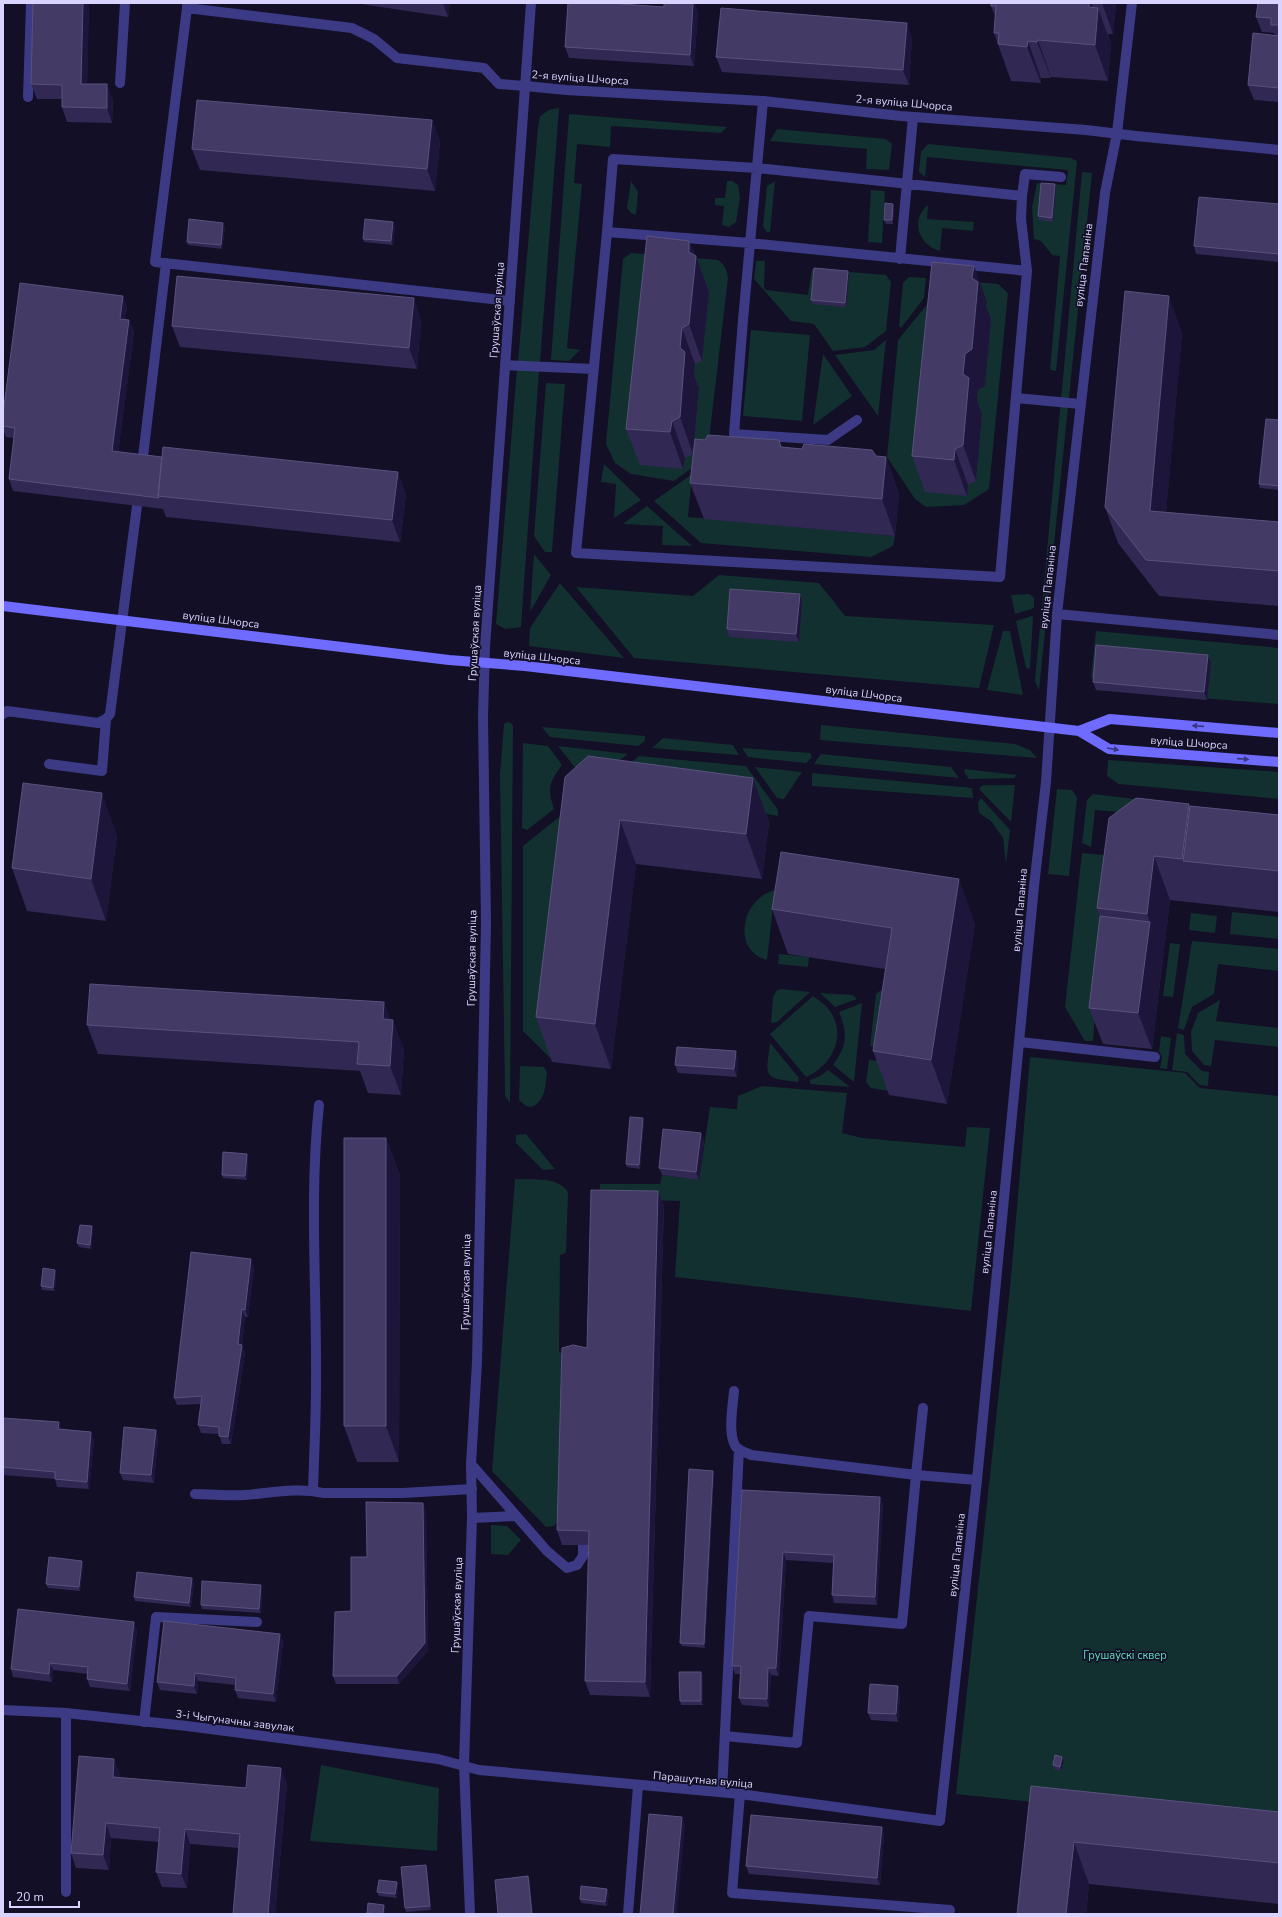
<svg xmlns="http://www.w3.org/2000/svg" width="1282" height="1917" viewBox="0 0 1282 1917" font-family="'Nunito Sans',sans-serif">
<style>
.green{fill:#12302f}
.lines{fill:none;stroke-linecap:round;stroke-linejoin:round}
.service{stroke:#3d3a85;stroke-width:10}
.minor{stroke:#3d3a85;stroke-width:10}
.secondary{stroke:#6f6bff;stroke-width:10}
.wall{fill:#312854}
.shaded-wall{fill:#1d163a}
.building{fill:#433a66;stroke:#5a527e}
.oneway{fill:#38347d}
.labels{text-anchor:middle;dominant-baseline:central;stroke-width:3.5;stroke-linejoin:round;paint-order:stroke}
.street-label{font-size:11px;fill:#d9d4ff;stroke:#130f26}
.park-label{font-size:11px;fill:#5fe0c0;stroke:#130f26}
</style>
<rect width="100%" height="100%" fill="#130f26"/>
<path class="green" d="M559,108L540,363L518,362L538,127L540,116L549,110Z
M569,114L727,127L721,133L611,126L610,147L577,144L574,183L582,184L567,348L580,350L569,361L551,360Z
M777,129L886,139L892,144L889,170L866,169L867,149L770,141Z
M928,144L1071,158L1077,161L1056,371L1050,370L1060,256L1052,255L1041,241L1034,239L1032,207L1037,183L1066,185L1068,170L927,157L925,177L919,172L921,152Z
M1082,172L1092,173L1039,690L1035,681Z
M631,181L638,192L636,215L631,213L627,208Z
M727,181H732L738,185L740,198L736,222L729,227L722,225L724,206L715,205V198H725Z
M775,181L770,232H767L763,226L767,186Z
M871,190L885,191L882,243L868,242Z
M928,205L927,219L974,222L973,231L942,228L940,251C918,245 910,220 928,205Z
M631,253L718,260C725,265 727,270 728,278L707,457L674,481L631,474L615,463L606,444L623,259Z
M756,261H765L764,287L766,290L808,295L812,269L886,275L891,282L886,331L865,347L833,351L814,324L791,321L754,279Z
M909,277L926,278L924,298L901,328L899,326L903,283Z
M932,279L998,284L1008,293L989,489L964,505L926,507L915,499L887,457L898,340L929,302Z
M751,330L810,335L802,421L743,416Z
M886,340L878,416L835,355L874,350Z
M823,354L852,396L813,425Z
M517,369L539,370L521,627L505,629L496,624Z
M546,383L565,384L552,552H545L534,536Z
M604,464L641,500L614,518L616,484L601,482Z
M692,474L688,517L895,536L893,546L871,557L701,543L654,501Z
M647,506L692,546L662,545L663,526L623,524Z
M534,554L551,575L530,612Z
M719,575L819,583L845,616L994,625L979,688L634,658L576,587L693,596Z
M560,583L624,658L529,646L530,628Z
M1029,594L1034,598V608L1015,614L1011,595Z
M1032,616L1033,617L1030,669L1026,668L1016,621Z
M1003,631H1010L1023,695L987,690Z
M1096,631L1279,648V704L1096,690L1097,682L1091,677Z
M507,722L511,723L513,726L510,1103L505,1096V1090L500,775L504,724Z
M821,725L1015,744L1030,750L1037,758L820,740Z
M542,727L645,736V741L638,746L550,737Z
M663,738L733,745L739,755L652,748Z
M523,743L548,746L562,765C549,783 547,787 554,809L527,830L522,828Z
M558,746L628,754L588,784Z
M742,748L810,753L812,757L806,763L748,757Z
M821,754L951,767L959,778L814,764Z
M639,756L746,766L778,810V816L750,811V806L594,792Z
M1108,760L1279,772V799L1119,784L1107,776Z
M755,767L802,772L784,799L777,798Z
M965,769L1017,775L1014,778L969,779L964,772Z
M812,773L972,788L973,798L812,786Z
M983,785H1015L1011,822L979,789Z
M1057,789L1072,790L1077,798L1069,876L1048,874Z
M1093,794L1135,799L1132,813L1095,810L1091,847L1082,843L1087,800Z
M981,798L1010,830L1006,864L1003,838L991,821L979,813L978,802Z
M569,809L572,866L550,1058L523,1031V846Z
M1082,853L1114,856L1102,914L1093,1041H1085L1065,1007Z
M775,890L767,960C732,951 740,899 775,890Z
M1232,912L1279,917V939L1230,934Z
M1191,913L1217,916L1215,933L1189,930Z
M1192,941L1279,949V971L1218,964L1214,994L1192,1007L1184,1030L1178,1028Z
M1170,943L1180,944L1173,997L1163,996Z
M779,954L809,957L808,967L778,964Z
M889,984L890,1048L870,1046L876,994Z
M781,989L810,992L777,1022L771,1023L773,997L776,991Z
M820,993L853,995L857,999L835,1007Z
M813,996C817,999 822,1002 826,1006C849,1031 834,1065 806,1077L770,1034Z
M1220,1000L1216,1021L1279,1028V1047L1215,1040L1211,1066L1204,1065L1192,1051L1191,1032L1198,1013Z
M862,1003L854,1082L833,1065C847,1046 848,1034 839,1012Z
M1177,1033L1184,1035L1185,1054L1202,1071L1209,1072L1208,1086L1200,1085L1187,1072L1172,1070Z
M1161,1036L1171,1038L1167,1069L1160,1068L1162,1057L1159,1051Z
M770,1043L799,1078L798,1082C762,1078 766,1077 770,1043Z
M1030,1057L1185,1073L1200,1088L1279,1096V1828L956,1794L1010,1288Z
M869,1060L891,1062L889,1091L871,1088L866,1082Z
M520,1066L544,1067L547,1072C545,1086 546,1100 532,1107L526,1106L519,1100Z
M828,1070L850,1087L810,1084V1080L820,1076Z
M762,1086L847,1093L842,1133L862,1138L965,1147L967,1127L990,1128L971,1311L675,1277L680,1201L599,1199L600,1184H660L662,1175L699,1180L710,1107L737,1109L738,1096Z
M526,1134L555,1169L543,1170L516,1143V1135Z
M515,1179C532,1180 558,1176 568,1192L566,1253L560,1255L559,1351L564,1356L560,1518L554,1526L546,1527L492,1471Z
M491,1525L507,1526L521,1540L508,1555L491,1554Z
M321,1765L439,1788L437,1851L310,1841Z"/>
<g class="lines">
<path class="service" d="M187,3V8L352,28L374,39L397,58L484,68L499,84L526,86
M187,8L155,262L510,301
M120,83L125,3
M28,97L31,3
M763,101L743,320L734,434L828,440L857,420
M1022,196L1025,174L1061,177
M607,232L750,243L1027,271L1000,577L576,553Z
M607,232L613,159L757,168L1022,196L1021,219L1027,271
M900,259L913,117
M505,365L594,369
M1016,398L1080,404
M142,465L166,263
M3,714L7,711L98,723L106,719L110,714L137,506
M49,764L102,771L106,719
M1020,1042L1155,1057
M734,1391C733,1405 726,1441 739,1450C743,1452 748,1453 751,1455L916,1475L923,1408
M471,1464L547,1551L567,1568L577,1565L583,1556V1545
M313,1491C314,1455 316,1420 316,1384C317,1291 309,1198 319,1105
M195,1494C211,1494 229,1496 245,1495C271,1493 298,1487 323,1493H403L472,1489
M472,1518L516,1516
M66,1713V1892
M144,1722L156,1617L257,1622
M725,1736L797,1743L809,1616L902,1624L916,1475L977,1480
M722,1792L739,1449
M740,1794L732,1893L950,1910
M628,1914L638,1786"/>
<path class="minor" d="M526,86L566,90L763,101L901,116L1086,130L1136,136L1279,150
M1057,614L1279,635
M3,1710L66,1713L187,1726L438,1759L479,1770L740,1794L940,1821L977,1480L1034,886L1046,782L1057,614L1105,193L1117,133L1132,3
M470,1914L464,1765L472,1518L471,1464L477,1362L486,923L483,717L485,647L531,3"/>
<path class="secondary" d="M3,606L449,660L525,666L1079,731L1109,749L1279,762
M1079,731L1110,719L1279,733"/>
</g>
<path class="wall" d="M33,3H89L87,84L113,99L112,123L67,122L62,107V99H37L31,84Z
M354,3H450L448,17Z
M664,3H694L698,12L694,66L569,58L565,47L625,4L664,7Z
M991,3H1116L1113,34H1108L1111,44L1108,81L1051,77V78H1041V83L1011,81L994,33L995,16L991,6Z
M1279,3V102L1254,100L1248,85L1275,35L1274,33L1262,32L1256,17Z
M912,38L909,85L722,72L716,57Z
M432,120L440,142L435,191L200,170L192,149Z
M1056,188L1053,222L1039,220L1038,216Z
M893,204L894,207L893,224H886L884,220Z
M1279,204V262L1196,254L1194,246Z
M395,226L393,245L364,242L363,239Z
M225,227L222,249L188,245L187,242Z
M689,241L695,255L696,256L709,292L702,361L695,364L694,376L699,388L693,454L685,458L683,469L640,465L626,429Z
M848,271L849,275L846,307L813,304L811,300Z
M123,296L127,307L125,320H129L134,332L118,452L406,494L400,542L166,517L163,509L13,491L9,479L14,438L6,437L3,430V414Z
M987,302L986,306L991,319L985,386L978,390L977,400L982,415L976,481L968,485L967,496L925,492L912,456Z
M421,320L417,369L180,347L172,326Z
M1182,332L1166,512L1279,522V606L1159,596L1118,543L1105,507Z
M1279,420V490L1260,488L1259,484Z
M779,440L781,447L876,456L886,457L899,494L895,536L704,519L690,483Z
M802,601L799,642L729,637L727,629Z
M1211,663L1207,700L1096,690L1093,682Z
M565,777L753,778L769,822L762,879L636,864L611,1069L552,1062L536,1017Z
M1190,806L1279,815V912L1170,900L1152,1049L1103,1044L1089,1008L1100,916L1097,908Z
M117,835L106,921L27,911L12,868Z
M772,909L975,923L947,1104L889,1095L873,1051L885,969L788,954Z
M384,1002L390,1020L404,1049L401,1095L368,1093L360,1071L98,1054L87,1025Z
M738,1058L737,1077L678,1073L675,1065Z
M644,1122L640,1169L627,1167L626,1164Z
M701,1133L704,1141L699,1180L662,1175L659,1168Z
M386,1138L400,1175L399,1462H357L344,1426Z
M247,1154L248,1157L247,1180L223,1178L222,1175Z
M658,1191L664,1206L650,1697L590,1695L585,1681L589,1545H562L557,1530L587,1348Z
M93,1230L91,1249L79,1247L77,1243Z
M254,1267L248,1317H245L242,1345L245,1353L231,1444H222L219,1434L201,1433L198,1425L201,1404L177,1405L174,1398Z
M55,1270L56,1274L55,1291L42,1290L41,1286Z
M3,1418L62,1430L94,1440L89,1489L57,1487L55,1479L3,1475Z
M156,1430L158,1438L154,1483L123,1480L120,1473Z
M713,1471L714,1474L705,1648L682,1646L680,1643Z
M742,1490L880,1497L883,1505L877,1605L834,1603L832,1595L833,1563L786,1560L779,1676L771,1675L769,1707L742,1705L739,1698L740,1674H735L732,1666Z
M426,1511L428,1651L399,1684H336L333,1676L351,1611L367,1557Z
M83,1565L80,1591L48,1588L46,1584Z
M194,1582L191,1607L135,1601L134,1597Z
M262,1589L261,1613L202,1609L201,1605Z
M134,1622L137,1630L130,1691L90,1687L87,1679L88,1674L53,1670L52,1682L13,1677L11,1669Z
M280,1634L283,1642L276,1702L238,1698L235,1690V1685L198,1681L197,1694L160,1690L157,1682Z
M701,1672L703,1676V1705H681L680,1701Z
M900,1694L898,1722L871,1720L868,1713Z
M1062,1757L1064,1761L1061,1771L1054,1769L1053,1765Z
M120,1774L119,1778L246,1788L287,1783L275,1914H233L239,1848L190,1844L187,1888L162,1887L156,1872L159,1842L111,1838L109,1870L76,1868L71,1853Z
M1031,1786L1279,1812V1904L1089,1884L1086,1914H1017Z
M882,1827L884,1835L880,1885L749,1874L746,1866Z
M427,1869L431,1910L406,1912L405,1908Z
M397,1882L398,1886L397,1898L379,1896L377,1892Z
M609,1893L607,1906L581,1903L580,1899Z"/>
<path class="shaded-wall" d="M83,3H89L87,99L81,84Z
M443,3H450L448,17Z
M693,3H694L698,12L694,66L690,55Z
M1089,3H1091L1097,19L1098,8L1111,44L1108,81L1095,45L1089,7Z
M1102,3H1116L1113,34Z
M907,23L912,38L909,85L903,70Z
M1038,40L1051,77V78L1037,42Z
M1028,41L1041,78V83L1027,47Z
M107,84L113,99L112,123L107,108Z
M432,120L440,142L435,191L427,169Z
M1055,184L1056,188L1053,222L1052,218Z
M893,204L894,207L893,224L892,220Z
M393,222L395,226L393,245L391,241Z
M223,223L225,227L222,249L221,245Z
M689,241L696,259V256L709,292L702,361L689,324Z
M974,266L987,302L986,306L991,319L985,386L978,390L977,400L982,415L976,481L963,445V374L965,354Z
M848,271L849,275L846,307L845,303Z
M123,296L127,307L124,330L120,319Z
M1169,296L1182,332L1163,547L1150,511Z
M414,298L421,320L417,369L409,348Z
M129,320L134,332L117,463L112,451Z
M682,328L695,364L694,376L699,388L693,454L680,417V348Z
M672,421L685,458L683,469L670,432Z
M955,449L968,485L967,496L954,460Z
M886,457L899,494L895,536L882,499Z
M398,472L406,494L400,542L392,520Z
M800,594L802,601L799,642L796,634Z
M1208,655L1211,663L1207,700L1204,692Z
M753,778L769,822L762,879L746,834Z
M102,793L117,835L106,921L91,879Z
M1189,804L1205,848L1183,861L1182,859Z
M620,820L636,864L611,1069L595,1024Z
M1154,856L1170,900L1152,1049L1138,1013L1150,922L1147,914Z
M959,879L975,923L947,1104L931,1060Z
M384,1002L393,1026V1020L404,1049L401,1095L390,1066L383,1019Z
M736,1051L738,1058L737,1077L734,1069Z
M643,1118L644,1122L640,1169L639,1165Z
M701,1133L704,1141L699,1180L696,1172Z
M386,1138L400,1175L399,1462L386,1426Z
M247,1154L248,1157L247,1180L245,1176Z
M658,1191L664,1206L650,1697L645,1682Z
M92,1226L93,1230L91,1249L90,1245Z
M251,1259L254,1267L248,1317L245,1310Z
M55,1270L56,1274L55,1291L53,1288Z
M242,1309L245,1317L241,1352L238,1344Z
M242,1345L245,1353L231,1444L228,1437Z
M59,1422L62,1430L58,1429Z
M156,1430L158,1438L154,1483L151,1475Z
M91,1432L94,1440L89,1489L87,1482Z
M713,1471L714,1474L705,1648L704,1644Z
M880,1497L883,1505L877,1605L875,1597Z
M423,1503L426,1511L428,1651L399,1684L397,1676Z
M783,1552L786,1560L779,1676L776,1668Z
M82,1561L83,1565L80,1591L79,1587Z
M192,1578L194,1582L191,1607L189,1603Z
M261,1585L262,1589L261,1613L259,1609Z
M134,1622L137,1630L130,1691L127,1684Z
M280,1634L283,1642L276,1702L273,1694Z
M50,1663L53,1670L52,1682L49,1674Z
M768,1668L771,1675L769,1707L767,1699Z
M701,1672L703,1676V1705L701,1701Z
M195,1673L198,1681L197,1694L194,1686Z
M898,1686L900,1694L898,1722L896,1714Z
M1062,1757L1064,1761L1061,1771L1060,1767Z
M114,1759L120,1774L118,1792L113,1777Z
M281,1768L287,1783L275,1914H268Z
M682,1817L685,1825L677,1914H673Z
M106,1823L111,1838L109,1870L103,1855Z
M882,1827L884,1835L880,1885L877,1878Z
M185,1829L190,1844L187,1888L181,1874Z
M1074,1842L1089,1884L1086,1914H1066Z
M426,1865L427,1869L431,1910L430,1906Z
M528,1876L530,1880L533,1914H532Z
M397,1882L398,1886L397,1898L395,1894Z
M607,1889L609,1893L607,1906L605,1902Z
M384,1905L386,1908L385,1914H383Z"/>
<path class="building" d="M33,3H83L81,84H107V108L62,107V85L31,84Z
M568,3H620V4L664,7V3H693L690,55L565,47Z
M991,3H1089V7L1098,8L1095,45L1038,40L1037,42L1028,41L1027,47L998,44L999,33H994L996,6H991Z
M1258,3H1279V25H1271V18L1256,17Z
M721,8L907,23L903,70L716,57Z
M1253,33L1279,36V88L1248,85Z
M197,100L432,120L427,169L192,149Z
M1041,183L1055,184L1052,218L1038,216Z
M1199,197L1279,204V254L1194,246Z
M885,203L893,204L892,220H884Z
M189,219L223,223L221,245L187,242Z
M365,219L393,222L391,241L363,239Z
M647,236L689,241V252L696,256L689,324L682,328L680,348L685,352L680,417L672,421L670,432L626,429Z
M932,262L974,266L972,278L978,282L972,349L965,354L963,374L969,378L963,445L955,449L954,460L912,456Z
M814,268L848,271L845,303L811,300Z
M177,276L414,298L409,348L172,326Z
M20,283L123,296L120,319L129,320L112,451L162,457L158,496L159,498L9,479L15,428L3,426V414Z
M1125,291L1169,296L1150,511L1279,522V571L1146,560L1105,507Z
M1266,419L1279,420V486L1259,484Z
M708,435L779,440L781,447L802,449L804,444L872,450L876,456L886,457L882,499L690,483L695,439L705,440Z
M163,447L398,472L392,520L158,496Z
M730,589L800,594L796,634L727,629Z
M1096,645L1208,655L1204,692L1093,682Z
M588,756L753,778L746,834L620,820L595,1024L536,1017L565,777Z
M23,783L102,793L91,879L12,868Z
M1136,798L1189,804L1182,859L1154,856L1147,914L1097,908L1109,818Z
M1190,806L1279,815V871L1183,861Z
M781,852L959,879L931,1060L873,1051L892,928L772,909Z
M1100,916L1150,922L1138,1013L1089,1008Z
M90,984L384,1002L383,1019L393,1020L390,1066L357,1064L359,1042L87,1025Z
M677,1047L736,1051L734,1069L675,1065Z
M630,1117L643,1118L639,1165L626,1164Z
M663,1129L701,1133L696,1172L659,1168Z
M344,1138H386V1426H344Z
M223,1152L247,1154L245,1176L222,1175Z
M591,1190L658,1191L645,1682L585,1681L589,1531L557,1530L562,1348L573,1345L587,1348Z
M80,1225L92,1226L90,1245L77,1243Z
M191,1252L251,1259L245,1310L242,1309L238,1344L242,1345L228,1437L219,1436V1427L198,1425L202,1396L174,1398Z
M43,1268L55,1270L53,1288L41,1286Z
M3,1418L59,1422L58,1429L91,1432L87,1482L55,1479V1472L3,1467Z
M124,1427L156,1430L151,1475L120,1473Z
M689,1469L713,1471L704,1644L680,1643Z
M742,1490L880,1497L875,1597L832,1595L834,1555L783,1552L776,1668H768L767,1699L739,1698L741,1666H732Z
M366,1502L423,1503L425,1643L397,1676H333L335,1612L351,1611V1557H367Z
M49,1557L82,1561L79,1587L46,1584Z
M137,1572L192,1578L189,1603L134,1597Z
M202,1581L261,1585L259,1609L201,1605Z
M18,1609L134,1622L127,1684L87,1679L88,1667L50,1663L49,1674L11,1669Z
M164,1621L280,1634L273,1694L235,1690L236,1678L195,1673L194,1686L157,1682Z
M679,1672H701V1701H680Z
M870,1684L898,1686L896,1714L868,1713Z
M1055,1755L1062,1757L1060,1767L1053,1765Z
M79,1756L114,1759L113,1777L246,1788L248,1765L281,1768L268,1914H233L240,1834L185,1829L181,1874L156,1872L160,1828L106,1823L103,1855L71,1853Z
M1031,1786L1279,1812V1863L1074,1842L1066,1914H1017Z
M649,1814L682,1817L673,1914H640Z
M751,1815L882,1827L877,1878L746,1866Z
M426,1865L430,1906L405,1908L401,1867Z
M528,1876L532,1914H498L495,1880Z
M379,1880L397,1882L395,1894L377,1892Z
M581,1886L607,1889L605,1902L580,1899Z
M368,1903L384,1905L383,1914L367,1913Z"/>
<defs><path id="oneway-solid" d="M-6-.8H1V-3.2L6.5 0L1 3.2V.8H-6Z"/></defs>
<g class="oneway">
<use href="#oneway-solid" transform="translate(1198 726) rotate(-176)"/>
<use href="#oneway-solid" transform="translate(1113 749) rotate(10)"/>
<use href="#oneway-solid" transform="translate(1243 759) rotate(4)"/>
</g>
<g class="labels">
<g class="street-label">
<text transform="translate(580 78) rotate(4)">2-я вуліца Шчорса</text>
<text transform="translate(904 103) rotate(5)">2-я вуліца Шчорса</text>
<text transform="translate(1084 265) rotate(-83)">вуліца Папаніна</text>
<text transform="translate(497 310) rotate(-86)">Грушаўская вуліца</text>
<text transform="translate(1048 587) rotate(-84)">вуліца Папаніна</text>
<text transform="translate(221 620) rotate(7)">вуліца Шчорса</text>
<text transform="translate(475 633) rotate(-87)">Грушаўская вуліца</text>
<text transform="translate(542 657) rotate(6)">вуліца Шчорса</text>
<text transform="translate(864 694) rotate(7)">вуліца Шчорса</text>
<text transform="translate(1189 743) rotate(4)">вуліца Шчорса</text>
<text transform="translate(1020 910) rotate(-85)">вуліца Папаніна</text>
<text transform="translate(472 958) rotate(-89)">Грушаўская вуліца</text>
<text transform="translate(989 1232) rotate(-84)">вуліца Папаніна</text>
<text transform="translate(466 1282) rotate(-89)">Грушаўская вуліца</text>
<text transform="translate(957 1555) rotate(-84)">вуліца Папаніна</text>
<text transform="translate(457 1605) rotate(-88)">Грушаўская вуліца</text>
<text transform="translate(235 1721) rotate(7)">3-і Чыгуначны завулак</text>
<text transform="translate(703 1780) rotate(5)">Парашутная вуліца</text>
</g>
<g class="park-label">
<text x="1125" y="1655">Грушаўскі сквер</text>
</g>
</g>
<rect width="1282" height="1917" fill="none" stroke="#d9d4ff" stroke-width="8"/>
<path d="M10 1901v6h69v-6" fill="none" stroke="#d9d4ff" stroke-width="2"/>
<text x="16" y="1901" font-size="12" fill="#d9d4ff" stroke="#130f26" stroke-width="3" paint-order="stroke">20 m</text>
</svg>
